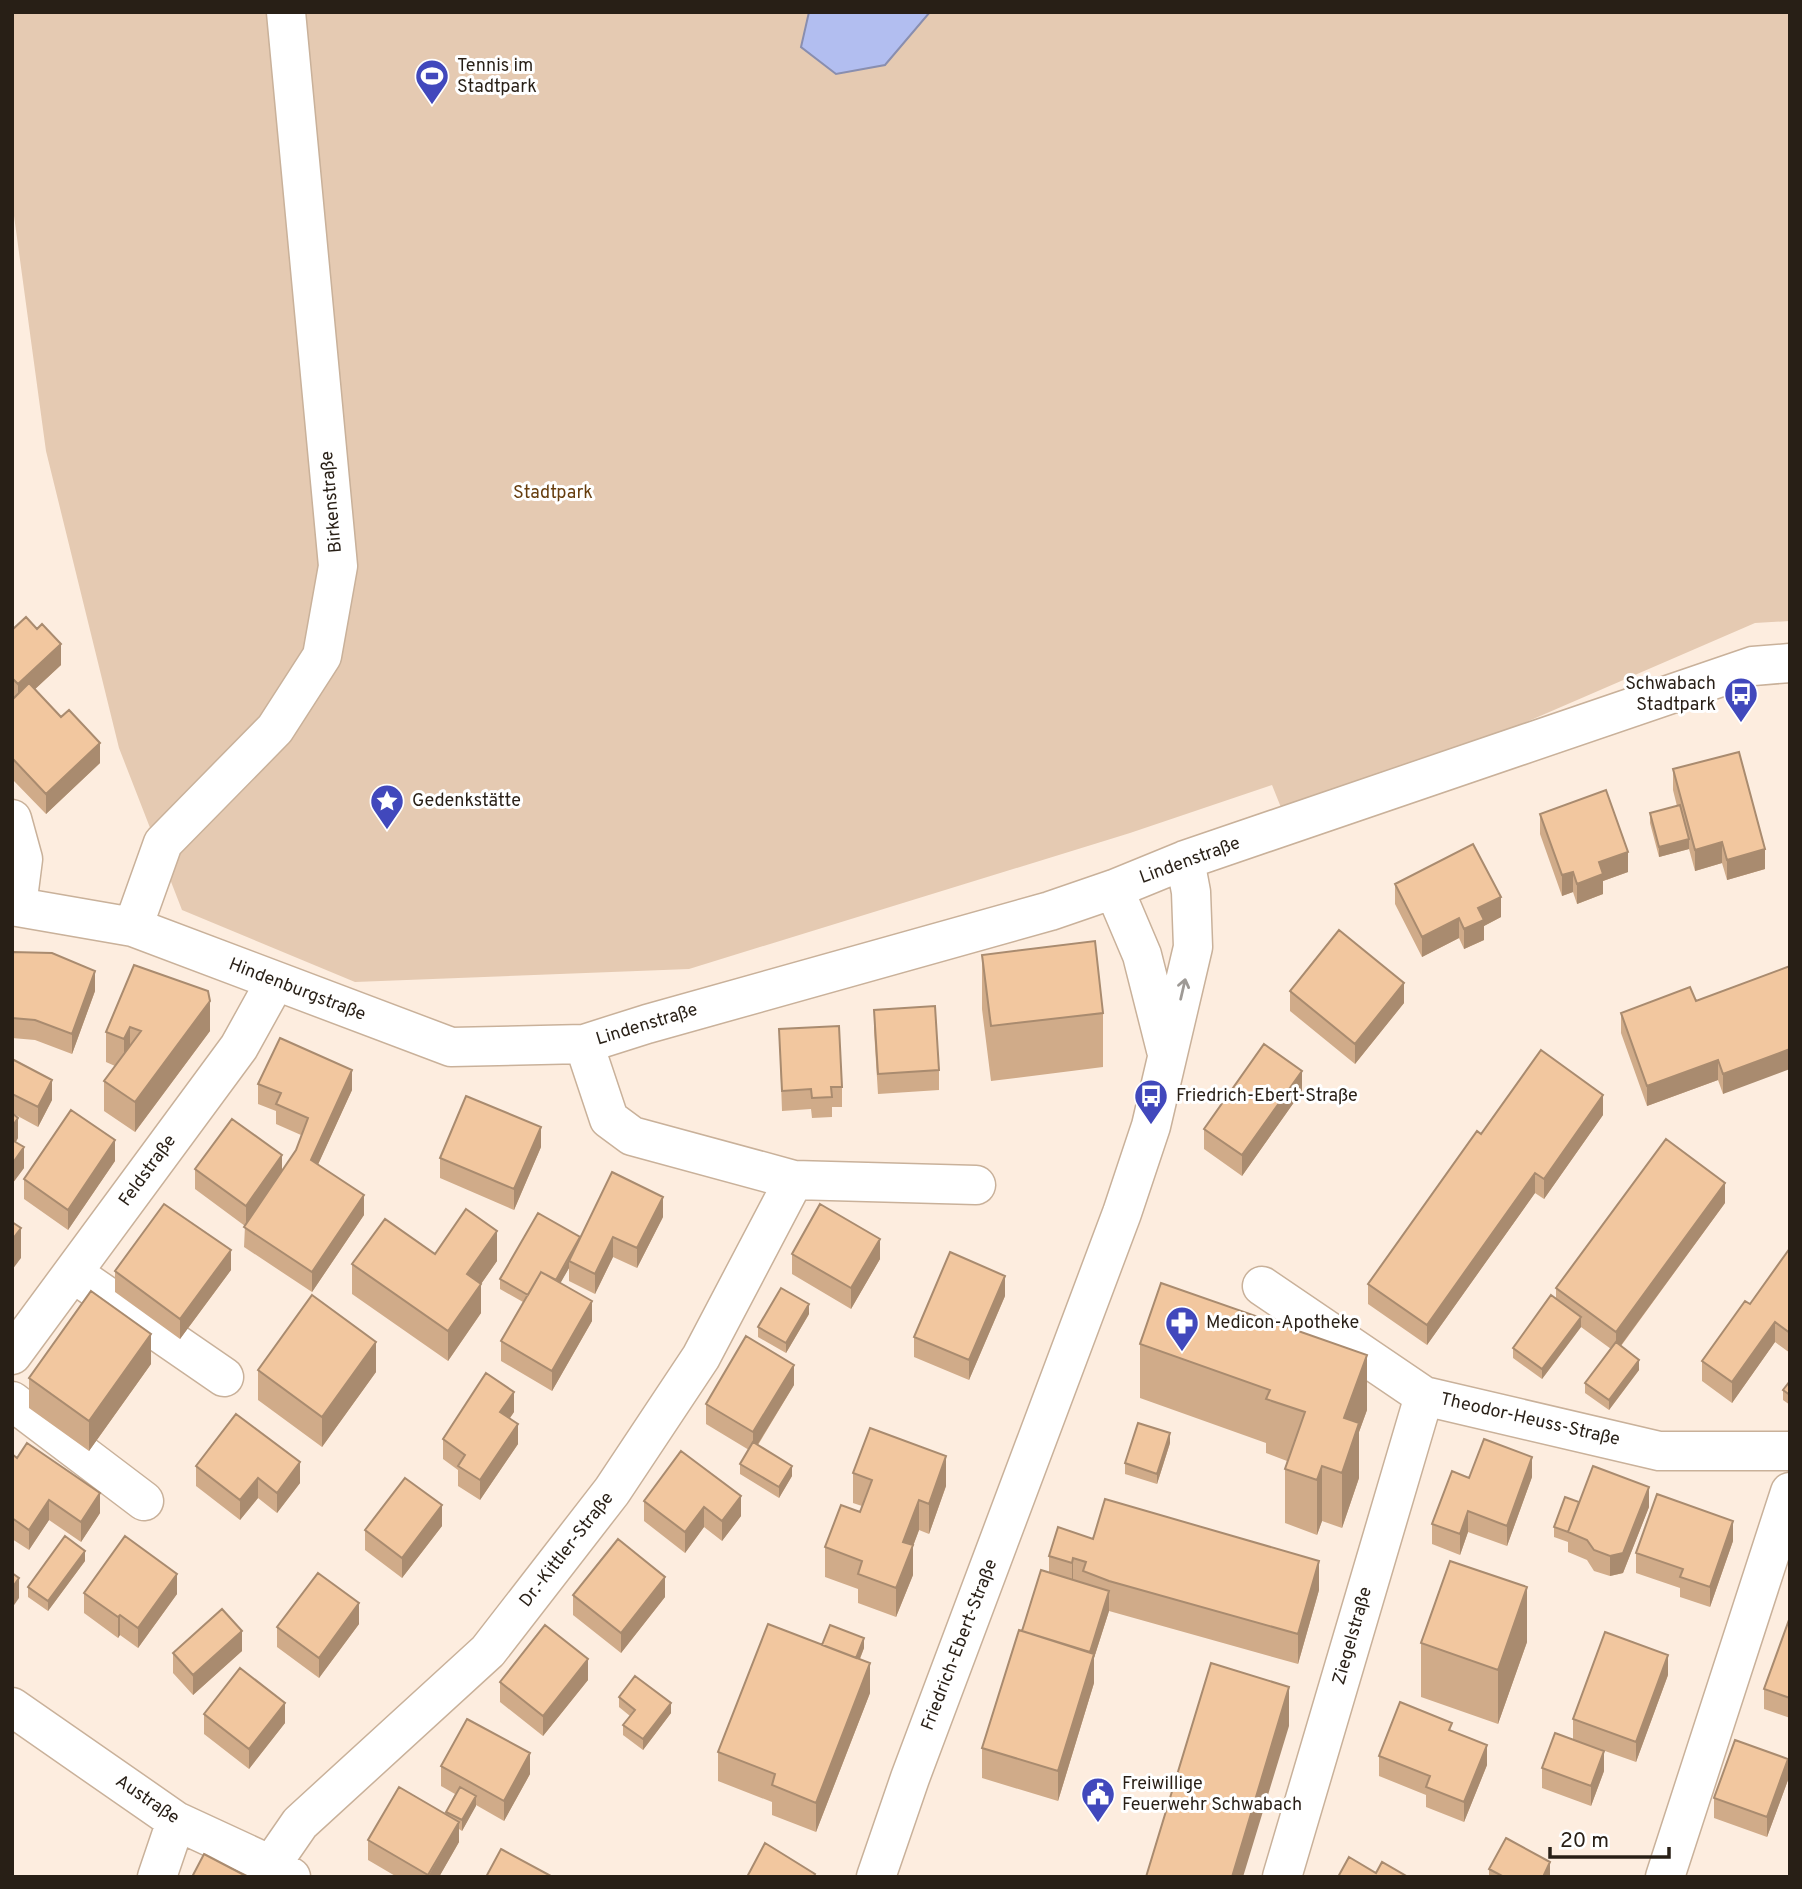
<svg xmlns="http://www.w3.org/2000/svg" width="1802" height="1889" viewBox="0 0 1802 1889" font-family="Overpass,sans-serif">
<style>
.green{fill:#e5cab2}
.water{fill:#b2bef0;stroke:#898eaf;stroke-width:2}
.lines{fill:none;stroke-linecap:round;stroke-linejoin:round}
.minor-casing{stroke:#c9b19a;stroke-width:41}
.minor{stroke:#fff;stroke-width:38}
.wall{fill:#d0ab89}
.shaded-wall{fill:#a98b6f}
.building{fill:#f2c79f;stroke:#a98b6f;stroke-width:2}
.oneway{stroke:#9e9a96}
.labels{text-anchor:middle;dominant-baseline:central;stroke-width:6;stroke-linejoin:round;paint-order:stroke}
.poi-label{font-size:18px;fill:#281f16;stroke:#fff;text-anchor:start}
.park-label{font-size:18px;fill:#673e0f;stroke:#fff}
.street-label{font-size:18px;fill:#281f16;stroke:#fff}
</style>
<rect width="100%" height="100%" fill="#fdeddf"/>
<path class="green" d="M12,12H1790V621L1755,623L1288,825L1272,785L1130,833L689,969L355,982L182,910L119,748L46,451L12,201Z"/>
<path class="water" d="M809,12H930L885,65L836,74L801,47Z"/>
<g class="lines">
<g class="minor-casing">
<path id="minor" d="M12,819L23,859L17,906
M1114,889L1142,955L1166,1050
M12,906L133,927L451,1047L584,1044L647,1024L1050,911L1114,889L1185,860L1753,666L1790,663
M133,927L163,843L275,729L322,656L338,566L286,12
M584,1044L609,1119L632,1136L794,1180L976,1185
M73,1273L224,1377
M1262,1286L1424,1396L1659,1451H1790
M12,1355L239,1047L275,982
M12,1401L144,1501
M12,1707L176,1821L271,1865L291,1877
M271,1865L300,1823L488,1651L612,1491L701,1357L794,1180
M157,1877L176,1821
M876,1877L910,1778L1122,1213L1151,1126L1193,947L1191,892L1185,860
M1282,1877L1424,1396
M1665,1877L1790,1492"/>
</g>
<use href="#minor" class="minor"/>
</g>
<path class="wall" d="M12,630L61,665L35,689L100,763L46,814L12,779V700L13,699L12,698Z
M1673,769L1765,869L1727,880L1722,863L1695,871L1689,849L1659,857L1650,823V813L1677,806L1673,790Z
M1540,814L1628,872L1603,881V894L1577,904L1573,892L1562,896L1540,834Z
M1395,884L1501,917L1484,926V940L1464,949L1459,938L1422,957L1395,904Z
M12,952L95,991L72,1054L35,1040L12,1038Z
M982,955L1103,1013V1067L991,1081L982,1009Z
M134,965L210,1031L135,1132L104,1111V1081L115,1066L106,1062V1032Z
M1790,966L1723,1094L1718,1080L1647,1106L1621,1033V1013L1696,1001Z
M1290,991L1404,1003L1355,1064L1290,1011Z
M874,1010L939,1070V1090L878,1094L874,1030Z
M779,1029L842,1087V1107H832V1117L812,1118L811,1109L782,1111Z
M12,1059L52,1100L38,1127L14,1114L18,1138L16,1142L24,1168L12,1184Z
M258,1084L352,1090L318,1164L364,1215L312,1292L244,1247L245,1226L195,1189V1169L282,1171L296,1150L301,1135L276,1124V1111L258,1104Z
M1302,1091L1242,1176L1204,1149V1129Z
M1603,1115L1544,1199L1535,1193L1427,1345L1368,1304V1284L1481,1134Z
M541,1147L514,1210L440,1178V1158Z
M115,1161L68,1230L24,1199V1179Z
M1725,1203L1621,1346L1639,1370L1609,1410L1585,1393V1383L1611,1349L1581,1327L1542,1379L1513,1358V1348L1556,1298V1288Z
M663,1217L637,1268L613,1257L595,1294L569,1281V1268L560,1283L592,1321L552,1391L501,1361V1341L523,1302L500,1289V1279L580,1237Z
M1790,1248V1353L1775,1342L1732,1403L1702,1381V1361L1750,1304Z
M435,1254L497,1261L481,1284V1313L448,1361L352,1294V1264Z
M792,1254L880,1259L851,1309L792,1274Z
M231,1270L180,1339L115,1292V1271Z
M1005,1296L969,1380L914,1357V1337Z
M809,1314L786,1353L758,1337V1327Z
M1140,1344L1367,1410L1359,1432V1478L1342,1528L1322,1521L1317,1535L1285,1523V1469L1287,1461L1266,1453V1443L1140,1398Z
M151,1364L89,1451L29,1408V1378Z
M258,1370L376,1372L322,1447L258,1400Z
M1790,1381V1405L1783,1400V1390Z
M794,1385L758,1445L792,1476L779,1498L740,1474V1464L749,1450L706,1424V1404Z
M514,1412L510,1418L518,1444L480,1500L458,1486V1470L443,1459V1439Z
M1170,1443L1157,1484L1125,1474V1463Z
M681,1451L741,1516L722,1541L704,1527L685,1553L644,1521V1501Z
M12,1454L100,1513L81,1542L49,1520L29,1550L12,1539Z
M196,1466L300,1483L277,1513L258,1498L240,1520L196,1486Z
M853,1473L946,1486L929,1534L919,1530L913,1546V1575L896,1617L858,1603V1589L825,1577V1547L860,1512L862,1506L853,1503Z
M1532,1477L1507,1546L1468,1532L1460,1555L1432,1544V1524L1469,1478Z
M1579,1502L1649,1507L1623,1573L1610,1576L1594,1571L1587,1560L1568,1552V1542L1554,1537V1527Z
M442,1526L402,1578L365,1550V1530Z
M1093,1539L1319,1590L1298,1664L1109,1611L1094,1658V1683L1058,1801L982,1778V1748L1049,1572V1556Z
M1733,1541L1710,1607L1680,1597V1588L1636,1573V1553Z
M85,1561L48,1611L28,1597V1587Z
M84,1593L177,1594L138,1648L120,1635L118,1638L84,1613Z
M573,1595L665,1597L621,1653L573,1615Z
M1790,1617V1718L1764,1709V1689Z
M359,1624L319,1678L277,1647V1627Z
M1527,1642L1498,1724L1421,1697V1643Z
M822,1645L864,1648L860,1659L870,1693L816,1832L772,1815V1802L718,1781V1752Z
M242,1651L193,1695L173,1673V1653Z
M1668,1675L1636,1762L1574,1740L1604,1771L1591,1806L1542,1788V1768L1573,1739V1719Z
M588,1680L543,1736L500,1702V1682Z
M619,1697L671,1713L643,1750L623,1735V1725L630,1716L619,1707Z
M204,1714L285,1723L249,1769L204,1734Z
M1452,1731L1487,1765L1464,1822L1426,1807V1795L1379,1776V1756Z
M441,1766L530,1774L504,1821L476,1805L462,1831L459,1829V1842L439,1877H397L368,1860V1840L446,1814V1812L455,1794L441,1786Z
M1788,1780L1767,1837L1714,1818V1798Z
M1489,1869L1550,1877H1489Z"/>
<path class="shaded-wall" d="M61,644V665L18,705V684Z
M100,743V763L46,814V794Z
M1689,839V849L1659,857V847Z
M1722,842V863L1695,871V850Z
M1765,849V869L1727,880V860Z
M1628,852V872L1603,881V894L1577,904V884L1599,862Z
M1573,872V892L1562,896V875Z
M1501,897V917L1484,926V940L1464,949V929L1478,908Z
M1459,918V938L1422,957V937Z
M95,971V991L72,1054V1034Z
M1404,983V1003L1355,1064V1044Z
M210,1001V1031L135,1132V1102Z
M130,1027V1056L124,1069V1039Z
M1790,1049V1069L1723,1094V1074Z
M1718,1060V1080L1647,1106V1086Z
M352,1070V1090L311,1180V1160Z
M1302,1071V1091L1242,1176V1155Z
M52,1080V1100L38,1127V1107Z
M1603,1095V1115L1544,1199V1179Z
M18,1118V1138L12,1147V1127Z
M541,1127V1147L514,1210V1189Z
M115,1140V1161L68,1230V1210Z
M24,1147V1168L12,1184V1164Z
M282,1155V1175L246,1226V1206Z
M1535,1173V1193L1427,1345V1325Z
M1725,1183V1203L1616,1352V1332Z
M364,1195V1215L312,1292V1272Z
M663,1197V1217L637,1268V1248Z
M21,1228V1258L12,1270V1240Z
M497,1231V1261L481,1284V1313L448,1361V1331L467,1274Z
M613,1237V1257L595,1294V1274Z
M581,1238L569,1261V1268L552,1298V1288Z
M880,1239V1259L851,1309V1288Z
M231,1250V1270L180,1339V1319Z
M1005,1276V1296L969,1380V1360Z
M592,1301V1321L552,1391V1371Z
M809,1304V1314L786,1353V1343Z
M1581,1317V1327L1542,1379V1369Z
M1775,1322V1342L1732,1403V1382Z
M151,1334V1364L89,1451V1421Z
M376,1342V1372L322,1447V1417Z
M1367,1355V1410L1359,1432V1478L1342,1528V1473L1344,1418Z
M1639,1360V1370L1609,1410V1400Z
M794,1365V1385L753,1452V1432Z
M514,1392V1412L500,1432V1412Z
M518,1424V1444L480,1500V1480Z
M1170,1433V1443L1157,1484V1474Z
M946,1456V1486L929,1534V1504Z
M1532,1457V1477L1507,1546V1526Z
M300,1462V1483L277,1513V1493Z
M792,1466V1476L779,1498V1487Z
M1322,1466V1521L1317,1535V1480Z
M258,1478V1498L240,1520V1500Z
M1649,1487V1507L1623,1573L1610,1576V1556Z
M100,1493V1513L81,1542V1522Z
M741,1496V1516L722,1541V1521Z
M49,1500V1520L29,1550V1530Z
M919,1500V1530L913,1546V1575L896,1617V1588L903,1542Z
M442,1505V1526L402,1578V1558Z
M704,1507V1527L685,1553V1532Z
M1468,1511V1532L1460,1555V1534Z
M1733,1521V1541L1710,1607V1587Z
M85,1551V1561L48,1611V1601Z
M1073,1558V1588L1072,1592V1563Z
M1319,1561V1590L1298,1664V1634Z
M177,1574V1594L138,1648V1628Z
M665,1577V1597L621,1653V1633Z
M19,1578V1598L12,1608V1588Z
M1527,1587V1642L1498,1724V1670Z
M1109,1591V1611L1094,1658V1683L1058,1801V1771L1087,1661Z
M359,1603V1624L319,1678V1658Z
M120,1615V1635L118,1638V1617Z
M242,1631V1651L193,1695V1675Z
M864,1638V1648L852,1678V1667Z
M1668,1655V1675L1636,1762V1742Z
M588,1659V1680L543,1736V1716Z
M870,1663V1693L816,1832V1803Z
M1289,1687V1726L1243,1877H1232Z
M285,1703V1723L249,1769V1749Z
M671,1703V1713L643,1750V1739Z
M1487,1745V1765L1464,1822V1802Z
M1604,1751V1771L1591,1806V1786Z
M530,1753V1774L504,1821V1801Z
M1788,1759V1780L1767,1837V1817Z
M476,1796V1806L462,1831V1820Z
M459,1822V1842L439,1877H428Z
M1550,1862V1877H1543Z"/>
<path class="building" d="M26,617L37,629L42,624L61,644L18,684L12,678V630Z
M29,683L61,717L69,710L100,743L46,794L12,758V700Z
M1739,752L1765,849L1727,860L1722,842L1695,850L1673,769Z
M1606,790L1628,852L1599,862L1603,874L1577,884L1573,872L1562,875L1540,814Z
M1680,805L1689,839L1659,847L1650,813Z
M1473,844L1501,897L1478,908L1484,920L1464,929L1459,918L1422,937L1395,884Z
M1339,930L1404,983L1355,1044L1290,991Z
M1095,941L1103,1013L991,1026L982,955Z
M12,952L52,953L95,971L72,1034L35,1020L12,1018Z
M134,965L208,991L210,1001L135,1102L104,1081L141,1031L130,1027L124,1039L106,1032Z
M1790,966V1049L1723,1074L1718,1060L1647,1086L1621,1013L1690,987L1696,1001Z
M935,1006L939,1070L878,1074L874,1010Z
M839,1026L842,1087H831L832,1097L812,1098L811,1089L782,1091L779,1029Z
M280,1038L352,1070L311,1160L364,1195L312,1272L244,1227L296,1150L308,1118L276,1104L281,1093L258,1084Z
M1264,1044L1302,1071L1242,1155L1204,1129Z
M1541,1050L1603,1095L1544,1179L1535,1173L1427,1325L1368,1284L1477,1131L1481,1134Z
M12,1059L52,1080L38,1107L12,1094Z
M466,1096L541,1127L514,1189L440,1158Z
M71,1110L115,1140L68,1210L24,1179Z
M12,1113L18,1118L12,1127Z
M232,1119L282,1155L246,1206L195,1169Z
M1666,1139L1725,1183L1616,1332L1556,1288Z
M12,1140L24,1147L12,1164Z
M612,1172L663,1197L637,1248L613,1237L595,1274L569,1261Z
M164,1204L231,1250L180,1319L115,1271Z
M820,1204L880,1239L851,1288L792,1254Z
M466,1209L497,1231L467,1274L481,1284L448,1331L352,1264L385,1219L435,1254Z
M538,1213L580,1237L556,1280L541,1272L528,1295L500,1279Z
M12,1222L21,1228L12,1240Z
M1790,1248V1333L1775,1322L1732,1382L1702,1361L1745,1301L1750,1304Z
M950,1252L1005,1276L969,1360L914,1337Z
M541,1272L592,1301L552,1371L501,1341Z
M1161,1283L1367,1355L1344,1418L1359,1423L1342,1473L1322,1466L1317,1480L1285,1469L1305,1412L1266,1399L1270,1390L1140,1344Z
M781,1288L809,1304L786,1343L758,1327Z
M91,1291L151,1334L89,1421L29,1378Z
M312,1295L376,1342L322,1417L258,1370Z
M1551,1295L1581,1317L1542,1369L1513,1348Z
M746,1336L794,1365L753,1432L706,1404Z
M1616,1342L1639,1360L1609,1400L1585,1383Z
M486,1373L514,1392L500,1412L518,1424L480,1480L458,1466L465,1455L443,1439Z
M1790,1381V1395L1783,1390Z
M236,1414L300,1462L277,1493L258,1478L240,1500L196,1466Z
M1138,1423L1170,1433L1157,1474L1125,1463Z
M870,1428L946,1456L929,1504L919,1500L903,1542L913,1545L896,1588L858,1574L862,1561L825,1547L841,1505L860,1512L872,1480L853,1473Z
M1484,1439L1532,1457L1507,1526L1468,1511L1460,1534L1432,1524L1452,1471L1469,1478Z
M753,1442L792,1466L779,1487L740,1464Z
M27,1443L100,1493L81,1522L49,1500L29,1530L12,1518V1454L17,1458Z
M681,1451L741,1496L722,1521L704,1507L685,1532L644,1501Z
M1593,1466L1649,1487L1623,1553L1610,1556L1594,1550L1587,1540L1568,1532Z
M405,1478L442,1505L402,1558L365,1530Z
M1657,1494L1733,1521L1710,1587L1680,1577L1683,1569L1636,1553Z
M1565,1497L1579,1502L1568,1532L1554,1527Z
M1105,1499L1319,1561L1298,1634L1109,1581L1083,1571L1086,1562L1073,1558L1072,1563L1049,1556L1058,1527L1093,1539Z
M65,1536L85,1551L48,1601L28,1587Z
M125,1536L177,1574L138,1628L120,1615L118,1617L84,1593Z
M618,1539L665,1577L621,1633L573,1595Z
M1450,1561L1527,1587L1498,1670L1421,1643Z
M1041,1570L1109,1591L1090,1652L1022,1631Z
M12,1573L19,1578L12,1588Z
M318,1573L359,1603L319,1658L277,1627Z
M222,1609L242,1631L193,1675L173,1653Z
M1790,1617V1698L1764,1689Z
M768,1624L870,1663L816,1803L772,1785L775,1774L718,1752Z
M545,1625L588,1659L543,1716L500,1682Z
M830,1625L864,1638L856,1658L822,1645Z
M1019,1630L1094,1654L1058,1771L982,1748Z
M1605,1632L1668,1655L1636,1742L1573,1719Z
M1211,1663L1289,1687L1232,1877H1146Z
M240,1668L285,1703L249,1749L204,1714Z
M635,1676L671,1703L643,1739L623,1725L635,1710L619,1697Z
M1400,1702L1452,1723L1449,1730L1487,1745L1464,1802L1426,1787L1430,1776L1379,1756Z
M467,1719L530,1753L504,1801L441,1766Z
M1555,1733L1604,1751L1591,1786L1542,1768Z
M1735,1740L1788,1759L1767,1817L1714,1798Z
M399,1787L459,1822L428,1875L368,1840Z
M460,1787L476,1796L462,1820L446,1812Z
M1506,1838L1550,1862L1543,1877H1504L1489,1869Z
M765,1843L815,1874L813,1877H747Z
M501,1849L551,1876L550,1877H486Z
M204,1854L248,1877H192Z
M1349,1857L1376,1873L1382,1862L1408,1877H1338Z"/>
<defs><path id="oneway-shaft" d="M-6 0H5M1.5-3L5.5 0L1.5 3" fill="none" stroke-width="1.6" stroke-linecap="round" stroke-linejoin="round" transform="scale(1.75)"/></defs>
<use class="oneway" href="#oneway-shaft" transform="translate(1183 989) rotate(-77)"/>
<defs>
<g id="stadium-pin" transform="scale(1.75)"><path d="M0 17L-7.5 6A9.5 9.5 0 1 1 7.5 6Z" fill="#4148bc" stroke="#fff"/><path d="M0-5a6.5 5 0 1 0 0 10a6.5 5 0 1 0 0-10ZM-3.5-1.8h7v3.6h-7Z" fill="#fff"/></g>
<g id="bus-pin" transform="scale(1.75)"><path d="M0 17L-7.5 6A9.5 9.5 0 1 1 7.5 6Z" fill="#4148bc" stroke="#fff"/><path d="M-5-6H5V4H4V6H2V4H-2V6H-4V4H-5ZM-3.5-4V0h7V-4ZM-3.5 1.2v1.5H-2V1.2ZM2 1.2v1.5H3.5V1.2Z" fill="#fff"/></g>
<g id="sight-pin" transform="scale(1.75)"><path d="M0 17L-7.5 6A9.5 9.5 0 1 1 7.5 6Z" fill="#4148bc" stroke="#fff"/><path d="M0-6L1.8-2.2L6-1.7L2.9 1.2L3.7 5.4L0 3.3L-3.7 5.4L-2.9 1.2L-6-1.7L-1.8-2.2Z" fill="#fff"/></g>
<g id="pharmacy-pin" transform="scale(1.75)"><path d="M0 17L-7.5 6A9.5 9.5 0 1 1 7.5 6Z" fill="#4148bc" stroke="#fff"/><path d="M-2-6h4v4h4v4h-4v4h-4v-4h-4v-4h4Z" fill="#fff"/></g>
<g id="civic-pin" transform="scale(1.75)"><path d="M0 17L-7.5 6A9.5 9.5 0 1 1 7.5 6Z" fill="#4148bc" stroke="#fff"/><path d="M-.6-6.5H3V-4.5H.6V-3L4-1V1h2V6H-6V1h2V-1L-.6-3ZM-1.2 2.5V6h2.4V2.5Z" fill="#fff"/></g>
</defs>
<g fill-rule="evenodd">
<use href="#stadium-pin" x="432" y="76"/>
<use href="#bus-pin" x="1741" y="694"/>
<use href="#sight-pin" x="387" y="801"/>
<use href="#bus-pin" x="1151" y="1096"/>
<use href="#pharmacy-pin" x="1182" y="1323"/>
<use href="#civic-pin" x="1098" y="1794"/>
</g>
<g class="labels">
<g class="poi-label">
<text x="457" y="66">Tennis im<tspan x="457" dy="21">Stadtpark</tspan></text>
<text x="1716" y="684" text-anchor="end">Schwabach<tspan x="1716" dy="21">Stadtpark</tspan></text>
<text x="412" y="801">Gedenkstätte</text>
<text x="1176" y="1096">Friedrich-Ebert-Straße</text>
<text x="1206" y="1323">Medicon-Apotheke</text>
<text x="1122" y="1784">Freiwillige<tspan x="1122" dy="21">Feuerwehr Schwabach</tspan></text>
</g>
<g class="park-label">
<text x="553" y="493">Stadtpark</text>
</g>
<g class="street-label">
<text transform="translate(332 502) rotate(-95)">Birkenstraße</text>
<text transform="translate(1190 861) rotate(-20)">Lindenstraße</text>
<text transform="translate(297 990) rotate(21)">Hindenburgstraße</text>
<text transform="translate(647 1025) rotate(-17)">Lindenstraße</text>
<text transform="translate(148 1171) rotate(-54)">Feldstraße</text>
<text transform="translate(1530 1420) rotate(13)">Theodor-Heuss-Straße</text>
<text transform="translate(567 1550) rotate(-52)">Dr.-Kittler-Straße</text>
<text transform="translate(1353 1636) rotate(-74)">Ziegelstraße</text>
<text transform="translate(960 1645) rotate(-69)">Friedrich-Ebert-Straße</text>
<text transform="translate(147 1800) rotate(34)">Austraße</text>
</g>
</g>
<rect width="1802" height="1889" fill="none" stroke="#281f16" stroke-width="28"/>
<path d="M1550 1847v10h119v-10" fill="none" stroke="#281f16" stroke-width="3.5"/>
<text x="1560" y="1847" font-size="21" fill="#281f16" stroke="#ffffff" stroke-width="5" paint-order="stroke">20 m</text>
</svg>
